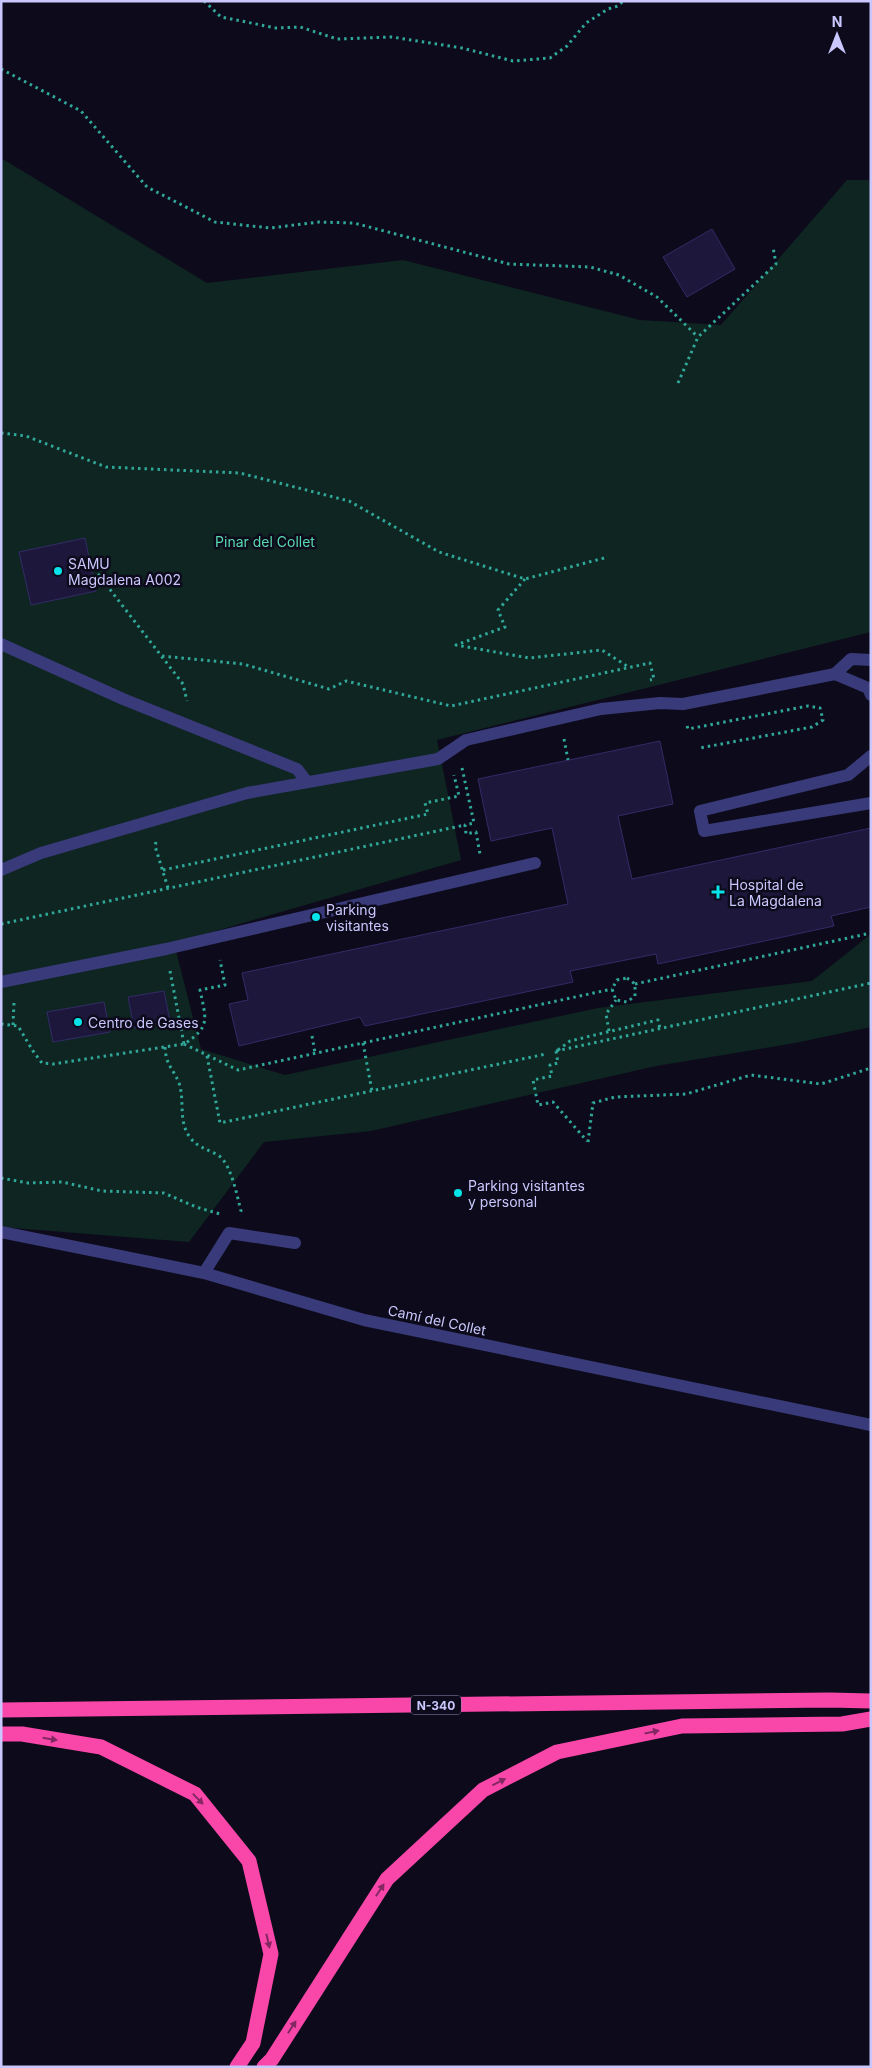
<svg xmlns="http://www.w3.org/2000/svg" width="872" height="2068" viewBox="0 0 872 2068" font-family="Inter,sans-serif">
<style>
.green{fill:#0f2522}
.building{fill:#1d183b;stroke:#322b67}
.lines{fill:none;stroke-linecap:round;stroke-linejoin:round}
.path{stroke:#30a899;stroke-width:3;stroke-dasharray:2.5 4;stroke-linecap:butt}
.minor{stroke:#383a79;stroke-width:12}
.highway{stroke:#f946a9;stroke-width:15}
.oneway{fill:#832862}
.poi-dot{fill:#07e3e9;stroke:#0d0b1b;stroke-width:2}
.labels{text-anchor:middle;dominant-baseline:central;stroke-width:5;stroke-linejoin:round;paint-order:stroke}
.shield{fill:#0d0b1b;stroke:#918fb9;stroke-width:1}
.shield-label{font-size:12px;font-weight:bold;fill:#c9c7fd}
.park-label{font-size:14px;fill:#57d9af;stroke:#0d0b1b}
.poi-label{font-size:14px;fill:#c9c7fd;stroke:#0d0b1b;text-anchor:start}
.street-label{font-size:14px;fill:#c9c7fd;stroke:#0d0b1b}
</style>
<rect width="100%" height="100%" fill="#0d0b1b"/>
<path class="green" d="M1,158L207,283L403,260L640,320L721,325L847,180H871V632L437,740L461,860L174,943L201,1049L285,1075L598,1008L812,981L871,934V1027L795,1043L656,1066L371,1131L264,1142L189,1242L1,1227Z"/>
<path class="building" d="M712,229L735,269L687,297L663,257Z
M85,538L96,591L31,605L19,552Z
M660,741L673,804L618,816L632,879L871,828V907L831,916L834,926L658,964L656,954L570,971L573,982L365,1026L360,1017L239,1046L229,1004L248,1000L242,973L568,904L552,828L491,841L478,779Z
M164,991L170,1021L134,1028L128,997Z
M104,1002L110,1032L53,1042L47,1012Z"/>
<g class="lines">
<path class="path" d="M204,1L221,17L276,28L300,27L337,39L392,37L462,48L513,61L550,58L567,46L586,23L608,9L618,6L623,1
M1,69L81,111L147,187L215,222L270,228L319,222L354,223L509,264L590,267L619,275L657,297L698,337
M678,383L698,337L776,264L773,247
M1,433L26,436L106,467L240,473L349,501L439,552L525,579L608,557
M98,574L183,684L187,701
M525,579L498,610L505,627L456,645L529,658L602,650L630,668
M162,656L243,664L329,689L346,681L451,706L650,663L654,679L650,680
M687,726L688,729L808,706L820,708L823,720L812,727L700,748
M564,739L568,760
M462,768L474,823L465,825L466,834L476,832L480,854
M156,842L155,846L168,888
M163,870L428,814L425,803L459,796L454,775
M1,924L465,825
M170,971L184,1044
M627,978L635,984V996L627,1002L616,1000L612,989L617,980Z
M635,984L871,933
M1,1024L18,1026L33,1051L42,1063L53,1064L184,1044C211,1027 206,1019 200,990L225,985L220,960
M13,1025L14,1002
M609,1031L606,1014L616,1000
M312,1036L315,1053
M363,1043L372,1091
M184,1044L238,1070L612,989
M165,1047C166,1066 173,1068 179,1083C185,1101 178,1119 189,1136C196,1147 207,1149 218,1155C231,1163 237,1196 241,1211L240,1213
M558,1050L570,1041L653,1021L658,1020L660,1029
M556,1051L871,983
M556,1051L558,1063L550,1065L552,1076L533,1080L538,1105L553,1102L587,1141
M207,1056L220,1123L546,1054
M588,1142L593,1103L615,1097L686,1094L751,1075L821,1084L871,1068
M1,1178L28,1183L62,1182L102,1191L164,1193L196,1207L220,1214"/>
<path class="minor" d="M1,644L123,699L297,769L307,782
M835,674L851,659L871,660
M871,756L848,775L700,811L704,831L871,803
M1,870L41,853L247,793L438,759L466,740L601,709L660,703L683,704L835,674L868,688L871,695
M1,982L166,949L535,863
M1,1232L204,1273L364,1320L871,1425
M204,1273L229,1233L295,1243"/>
<path class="highway" d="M1,1710L830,1700L871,1701
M1,1734H22L101,1747L195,1794L249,1861L271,1954L253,2043L237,2067
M264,2067L272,2059L387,1879L483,1790L557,1752L682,1726L842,1724L871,1719"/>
</g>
<defs><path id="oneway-solid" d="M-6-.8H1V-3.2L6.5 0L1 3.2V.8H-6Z" transform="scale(1.25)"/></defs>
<g class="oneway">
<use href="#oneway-solid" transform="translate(652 1732) rotate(-12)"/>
<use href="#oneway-solid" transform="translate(50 1739) rotate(9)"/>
<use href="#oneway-solid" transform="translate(499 1782) rotate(-27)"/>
<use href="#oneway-solid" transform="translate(198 1799) rotate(46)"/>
<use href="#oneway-solid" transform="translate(380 1890) rotate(-57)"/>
<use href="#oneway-solid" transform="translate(268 1941) rotate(77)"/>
<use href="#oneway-solid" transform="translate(292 2027) rotate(-57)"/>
</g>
<g class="poi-dot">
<circle cx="58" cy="571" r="5"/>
<path d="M715.5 884.5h5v5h5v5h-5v5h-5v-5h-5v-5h5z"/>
<circle cx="316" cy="917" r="5"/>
<circle cx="78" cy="1022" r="5"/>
<circle cx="458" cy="1193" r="5"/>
</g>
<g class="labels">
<rect class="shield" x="411" y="1695.5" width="50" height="19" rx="4"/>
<g class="shield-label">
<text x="436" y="1705">N-340</text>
</g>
<g class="park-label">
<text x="265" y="541">Pinar del Collet</text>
</g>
<g class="poi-label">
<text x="68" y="563">SAMU<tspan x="68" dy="16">Magdalena A002</tspan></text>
<text x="729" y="884">Hospital de<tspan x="729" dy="16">La Magdalena</tspan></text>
<text x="326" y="909">Parking<tspan x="326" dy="16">visitantes</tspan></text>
<text x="88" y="1022">Centro de Gases</text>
<text x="468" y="1185">Parking visitantes<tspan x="468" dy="16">y personal</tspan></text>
</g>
<g class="street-label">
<text transform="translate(437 1320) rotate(12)">Camí del Collet</text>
</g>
</g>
<rect width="872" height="2068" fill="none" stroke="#c9c7fd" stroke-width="5"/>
<g transform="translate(837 35)" stroke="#0d0b1b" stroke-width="4" paint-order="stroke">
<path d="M0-4L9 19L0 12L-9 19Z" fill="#c9c7fd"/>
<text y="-8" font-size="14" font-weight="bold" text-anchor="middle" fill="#c9c7fd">N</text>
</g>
</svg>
